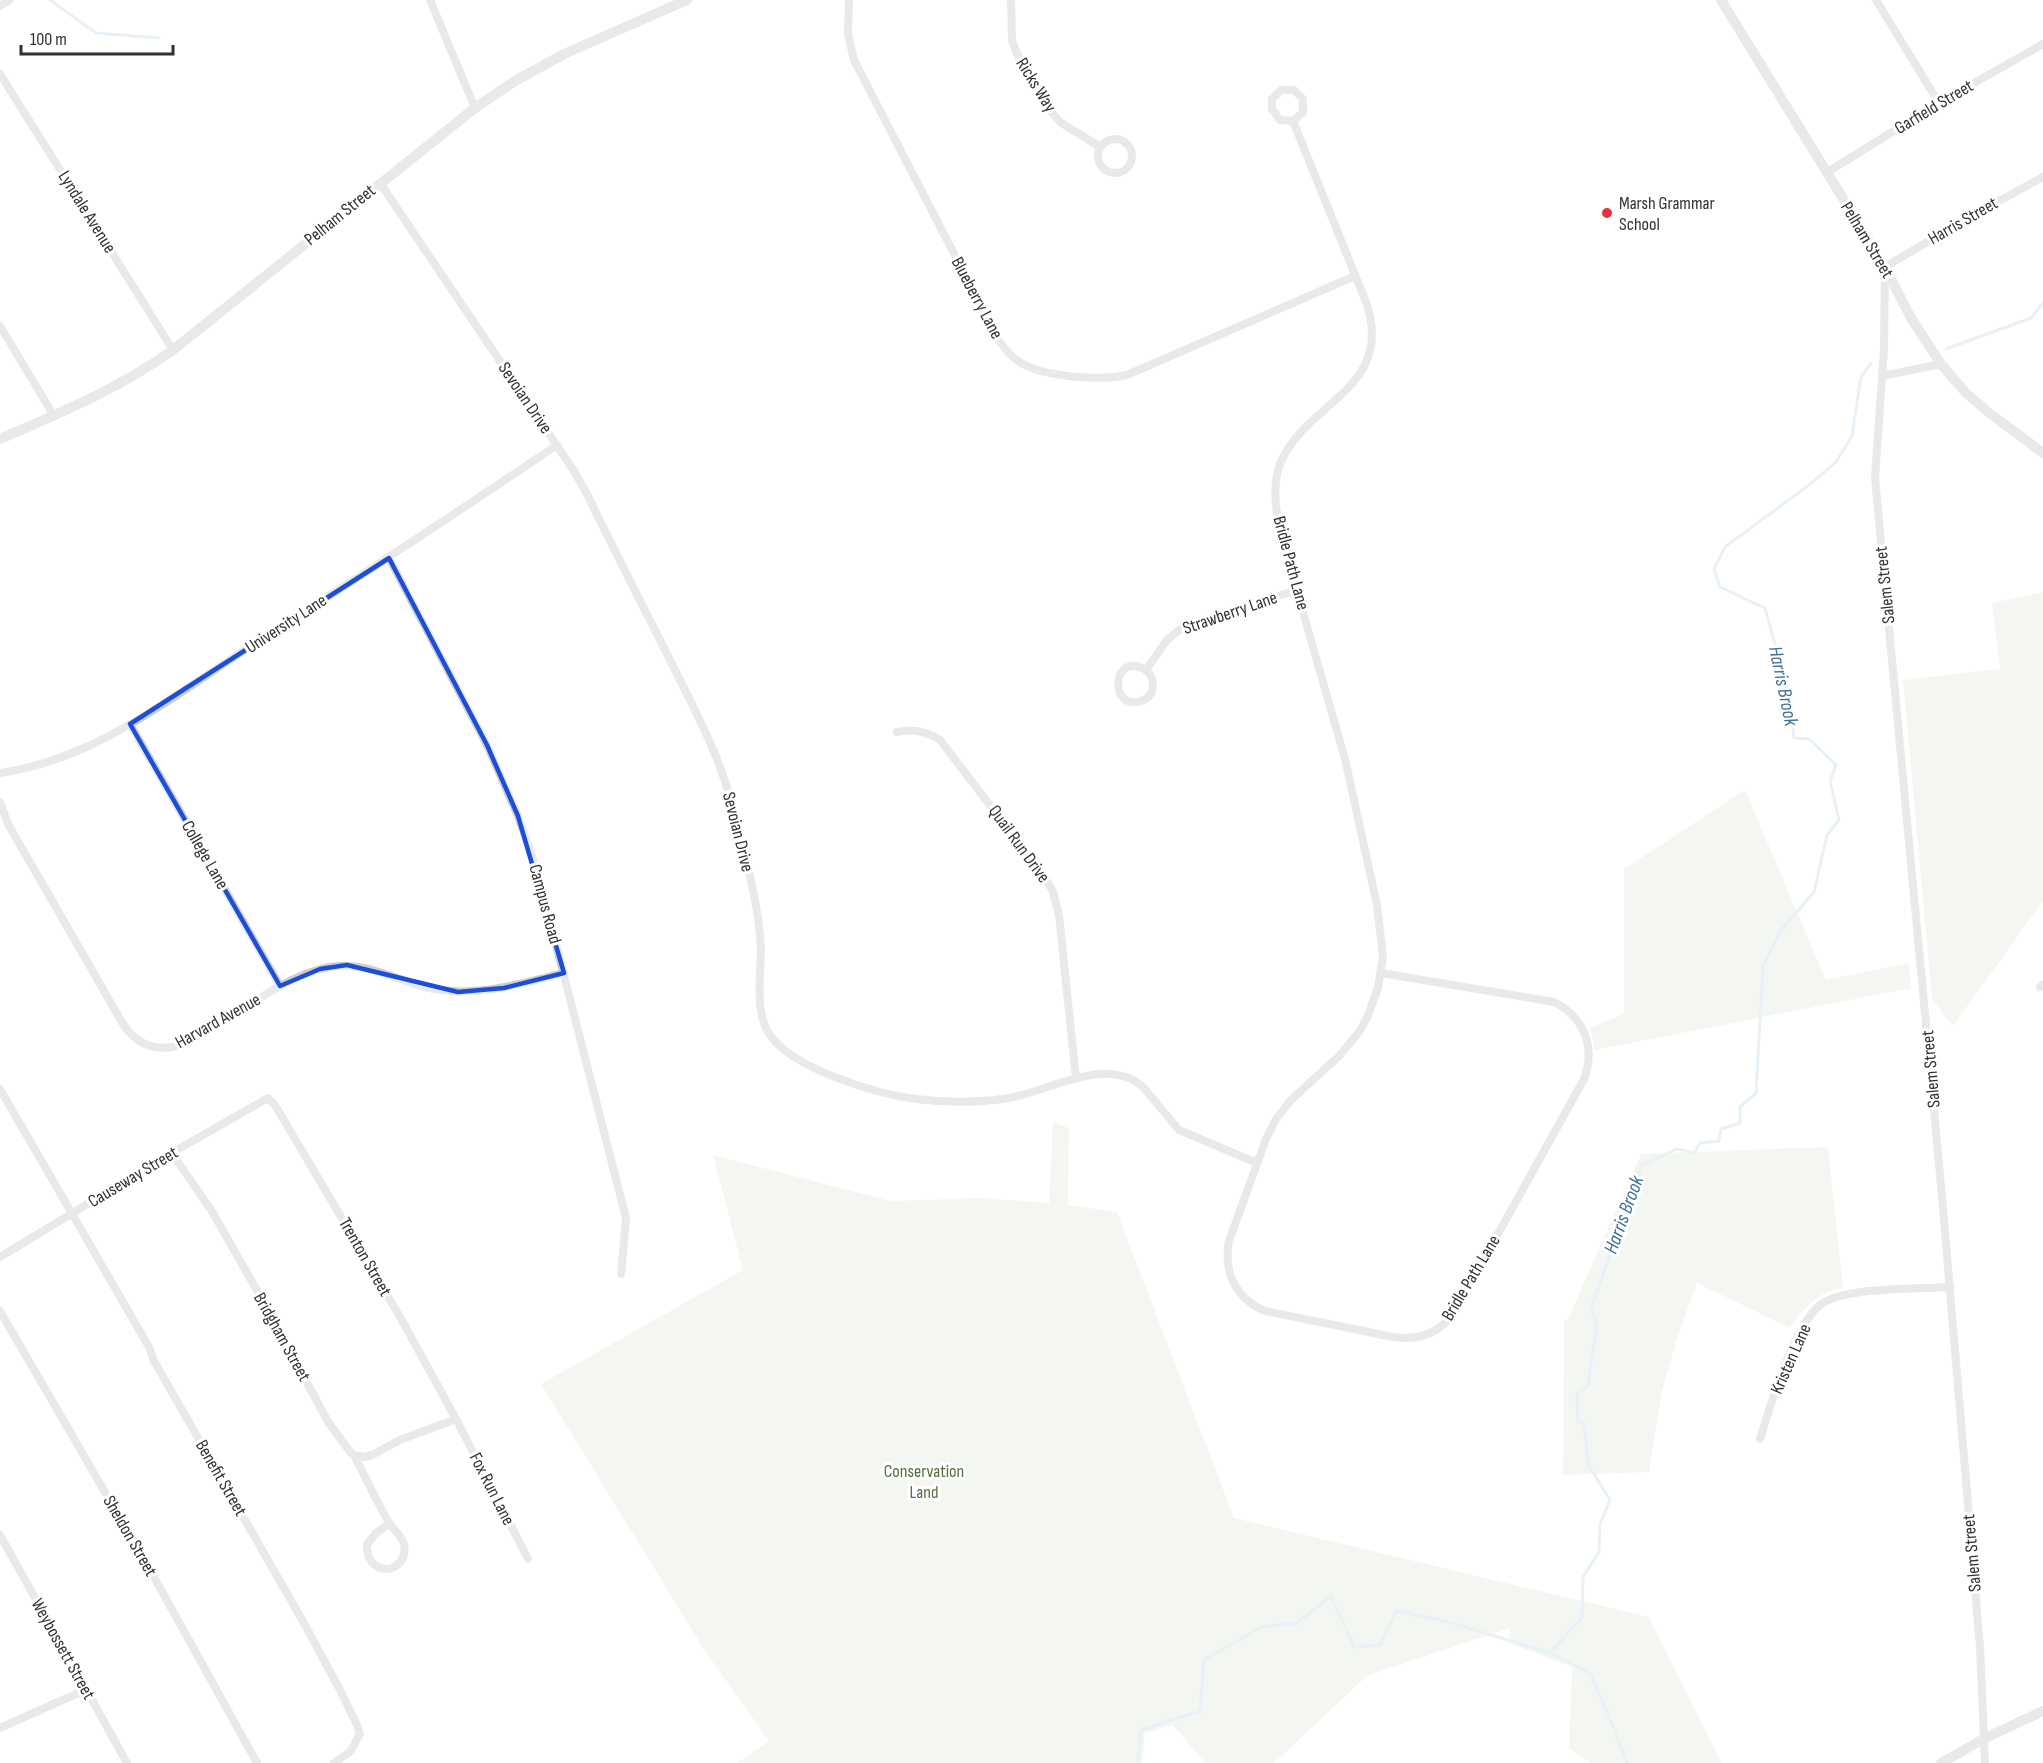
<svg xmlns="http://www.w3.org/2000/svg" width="2043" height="1763" viewBox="0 0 2043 1763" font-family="'Sofia Sans Condensed',sans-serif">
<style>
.green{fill:#e7eedf}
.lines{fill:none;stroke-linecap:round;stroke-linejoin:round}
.stream{stroke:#cce0ed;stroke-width:3}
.minor{stroke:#cecece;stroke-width:8}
.tertiary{stroke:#cecece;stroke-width:10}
.marked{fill:none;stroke:#1d4ed8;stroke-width:4.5;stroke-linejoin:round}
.poi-dot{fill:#e8333f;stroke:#fff;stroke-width:2}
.labels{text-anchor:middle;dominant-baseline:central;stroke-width:6;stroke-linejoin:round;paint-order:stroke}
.street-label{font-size:18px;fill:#313131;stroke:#fff}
.poi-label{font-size:18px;fill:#313131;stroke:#fff;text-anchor:start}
.park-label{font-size:18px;fill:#546e3d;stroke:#fff}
.water-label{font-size:20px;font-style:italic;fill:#3d7296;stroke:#fff}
</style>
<rect width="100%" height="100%" fill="#fff"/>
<path class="green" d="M2043,592V901L1953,1026L1932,999L1903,680L2000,669L1992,603Z
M1745,790L1826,980L1909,963L1911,988L1595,1050L1590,1028L1624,1014V869Z
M1053,1122L1069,1128L1068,1205L1117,1212L1234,1518L1649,1617L1721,1763H1591L1569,1748L1572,1667L1509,1643L1510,1628L1368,1675L1274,1763H1205L1173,1725L1145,1733L1142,1763H737L769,1741L705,1651L541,1384L743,1270L713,1155L891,1201L982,1198L1049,1203Z
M1828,1147L1843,1287C1817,1293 1804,1307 1790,1328L1697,1283L1679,1332L1662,1391L1649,1472L1563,1475L1564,1321L1568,1319L1641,1154Z"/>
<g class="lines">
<path class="stream" d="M50,0L96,33L159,38
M1946,349L2031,318L2043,303
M1550,1653L1590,1673L1609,1716L1627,1763
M1138,1763L1141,1730L1200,1711L1204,1660L1261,1627L1297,1623L1331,1596L1354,1647L1380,1645L1397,1611L1449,1622L1550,1653L1582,1617L1583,1577L1599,1552L1600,1524L1610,1500L1588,1464L1584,1423L1578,1422L1577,1394L1588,1385L1597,1325L1591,1308L1642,1165L1677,1149L1694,1153L1700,1143L1719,1141L1721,1129L1740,1123V1107L1756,1093L1763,966L1781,930L1814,892L1827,835L1839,820L1830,781L1836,765L1809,739L1794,738L1791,703L1765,608L1720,587L1714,569L1725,547L1809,485L1836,462L1852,436L1861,377L1871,363"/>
<path class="minor" d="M430,0L475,108
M849,0L848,34L854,60L996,335C1003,348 1012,359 1025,365C1048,377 1102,381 1127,375L1355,276
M1011,0L1012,41L1023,68L1048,108L1060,122L1100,147
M1876,0L1939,103
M0,6L9,0
M0,74L173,350
M1293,121L1303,112V99L1294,90H1281L1272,99V109L1280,120L1293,121L1366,302C1396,389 1306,401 1280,464C1272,485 1276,510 1280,532L1345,759L1377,905L1383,956L1378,988L1367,1018L1359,1032L1339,1056L1291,1100L1276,1119L1266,1139L1229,1241C1223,1272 1236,1299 1265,1311L1393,1337C1418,1341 1439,1333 1454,1313L1584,1079C1596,1047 1584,1017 1554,1002L1381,973
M1098 156a17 17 0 1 1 34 0a17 17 0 1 1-34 0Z
M1826,173L1939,103L2043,44
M380,183L574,471L587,494C613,548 641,602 668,656C686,693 706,729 720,767C736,810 746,856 755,900C758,916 760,933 761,949C761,976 754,1012 770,1035C793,1069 877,1094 916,1099C947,1103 977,1103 1009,1098C1050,1091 1107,1054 1144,1088L1179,1130L1257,1163
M0,326L54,416
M1882,376L1941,364
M389,558L487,745L518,816L537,870L626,1218L621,1274
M1146,670C1112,650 1108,711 1141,701C1156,696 1156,679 1146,670L1167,640L1184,626L1297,590
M130,724L280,986
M897,732C913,728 926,731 940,740L1045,877L1053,892L1059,915L1076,1079
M0,773C94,760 172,697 249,647C353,581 455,514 557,445
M0,802L8,824L123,1024C137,1046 159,1053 183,1044C205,1031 227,1017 250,1004C276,988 305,969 337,966C370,963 397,981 429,988C476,998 519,984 564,973
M2040,987L2043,985
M0,1089L149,1347L154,1361L305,1625L340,1690L357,1725L360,1734L350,1752L334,1763
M170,1154L172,1158L178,1162L213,1213L271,1315L328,1422L351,1453L354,1455C365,1477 376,1500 388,1521C393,1529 401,1535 404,1544C405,1549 405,1553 403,1558C392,1578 365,1568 367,1545L376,1533L389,1524
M0,1257L170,1154L268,1098L275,1105L399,1315L456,1419L528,1559
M0,1311L149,1568L257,1763
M1760,1439C1770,1407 1795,1320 1823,1303C1849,1287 1918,1289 1950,1287
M354,1455L364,1457L372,1455L400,1440L456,1419
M0,1535L127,1763
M0,1728L85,1690
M1985,1763L1980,1647L1942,1196L1875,478L1884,349L1885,267L1959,223L2043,177"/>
<path class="tertiary" d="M1721,0L1885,267L1911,318L1941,364L1966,393L1992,415L2043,453
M0,439C60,413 120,388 173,350L475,108L515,81L564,54L687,0
M1941,1763L1985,1738L2043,1711"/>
</g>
<path d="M0 0H2043V1763H0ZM389,558L487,745L518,816L564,973L504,988L458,992L347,965L320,969L280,986L130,724Z" fill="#fff" fill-opacity=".55" fill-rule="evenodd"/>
<path class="marked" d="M389,558L487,745L518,816L564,973L504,988L458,992L347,965L320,969L280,986L130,724Z"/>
<circle class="poi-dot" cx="1607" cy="213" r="6"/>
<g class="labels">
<g class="street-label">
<text transform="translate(1036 85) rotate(58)">Ricks Way</text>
<text transform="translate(1934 107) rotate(-31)">Garfield Street</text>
<text transform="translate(87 212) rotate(58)">Lyndale Avenue</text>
<text transform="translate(340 215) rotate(-39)">Pelham Street</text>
<text transform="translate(1963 221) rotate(-30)">Harris Street</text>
<text transform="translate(1867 240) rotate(59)">Pelham Street</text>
<text transform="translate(977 298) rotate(62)">Blueberry Lane</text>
<text transform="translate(525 398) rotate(56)">Sevoian Drive</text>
<text transform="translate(1291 563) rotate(75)">Bridle Path Lane</text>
<text transform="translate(1885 585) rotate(-96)">Salem Street</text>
<text transform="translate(1230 613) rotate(-19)">Strawberry Lane</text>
<text transform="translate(286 624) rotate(-33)">University Lane</text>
<text transform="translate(738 832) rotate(76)">Sevoian Drive</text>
<text transform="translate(1019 844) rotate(54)">Quail Run Drive</text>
<text transform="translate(205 855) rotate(60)">College Lane</text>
<text transform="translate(545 904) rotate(75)">Campus Road</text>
<text transform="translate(218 1021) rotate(-29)">Harvard Avenue</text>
<text transform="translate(1931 1069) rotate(-95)">Salem Street</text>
<text transform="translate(133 1177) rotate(-31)">Causeway Street</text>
<text transform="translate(365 1257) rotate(60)">Trenton Street</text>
<text transform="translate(1471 1278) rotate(-59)">Bridle Path Lane</text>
<text transform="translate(282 1337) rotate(61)">Bridgham Street</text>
<text transform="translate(1791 1359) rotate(-66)">Kristen Lane</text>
<text transform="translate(221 1478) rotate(60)">Benefit Street</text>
<text transform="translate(492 1489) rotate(63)">Fox Run Lane</text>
<text transform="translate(130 1536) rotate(60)">Sheldon Street</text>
<text transform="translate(1972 1553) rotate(-95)">Salem Street</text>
<text transform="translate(63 1649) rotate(61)">Weybossett Street</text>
</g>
<g class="poi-label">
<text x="1619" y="203">Marsh Grammar<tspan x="1619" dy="21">School</tspan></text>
</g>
<g class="park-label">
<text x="924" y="1471">Conservation<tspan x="924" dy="21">Land</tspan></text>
</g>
<g class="water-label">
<text transform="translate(1783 686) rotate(78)">Harris Brook</text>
<text transform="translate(1624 1215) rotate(-70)">Harris Brook</text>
</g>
</g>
<path d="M21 45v9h152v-9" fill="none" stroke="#313131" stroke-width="3"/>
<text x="30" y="45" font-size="18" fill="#313131" stroke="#ffffff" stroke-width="4.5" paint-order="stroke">100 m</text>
</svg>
